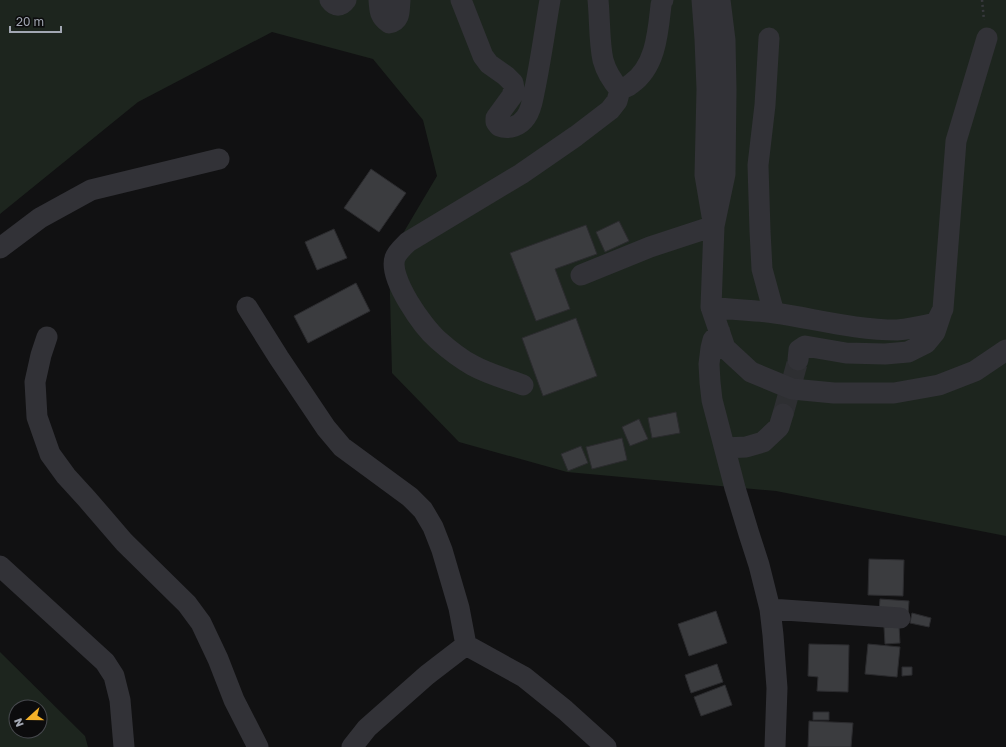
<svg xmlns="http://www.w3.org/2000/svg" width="1006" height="747" viewBox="0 0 1006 747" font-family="'Golos Text',sans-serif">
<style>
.green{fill:#1d251e;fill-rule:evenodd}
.building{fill:#3b3c3f;stroke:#2b2b2e}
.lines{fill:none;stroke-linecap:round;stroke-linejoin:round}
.minor-tunnel{stroke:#2e2f32;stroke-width:21;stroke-dasharray:21 10;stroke-linecap:butt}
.path{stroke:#38393e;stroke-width:2.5;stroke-dasharray:2 3;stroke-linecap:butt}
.minor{stroke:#323237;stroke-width:21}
</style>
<rect width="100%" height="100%" fill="#111112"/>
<path class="green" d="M0,0H1006V536L776,491L567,472L459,442L392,373L389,257L437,176L423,120L373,59L272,32L138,102L0,214Z
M0,652L85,736L88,747H0ZM16,707H40V731H16Z"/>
<path class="building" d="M371,169L406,193L379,232L344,208Z
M619,221L629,241L605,252L596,232Z
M586,225L597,254L555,269L570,309L536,321L510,253Z
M334,229L347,258L317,270L305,242Z
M356,283L370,311L308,343L294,316Z
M576,318L597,376L543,396L522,338Z
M676,412L680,433L652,438L648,418Z
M639,419L648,439L630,446L622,427Z
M622,438L627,460L592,469L586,447Z
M581,446L588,463L568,471L561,454Z
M869,559L904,560L903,596L868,595Z
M880,599L909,601L908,614L879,611Z
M716,611L727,643L689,656L678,624Z
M912,613L931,618L929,627L910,623Z
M899,626L900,643L885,644L884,627Z
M809,644L849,645L848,692L817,691L818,677L808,676Z
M868,644L900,647L897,677L865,674Z
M717,664L723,682L691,693L685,675Z
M902,667H912V675L902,676Z
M725,685L732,705L701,716L694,697Z
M813,712H829V720H813Z
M809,721L853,723L851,747H808Z"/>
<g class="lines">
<path class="minor-tunnel" d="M783,414L798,360"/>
<path class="path" d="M982,0L984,20"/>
<path class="minor" d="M330,0C335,7 341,7 346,0
M379,0C380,10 379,16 389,23C401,21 399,10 400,0
M461,0L483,56L489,64L506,76L513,83L514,89L512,96L496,118V122L499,126C509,130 520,126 526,117C532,109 533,97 535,88C541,59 545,29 550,0
M598,0C600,19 599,42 603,60C606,71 612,81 620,90C623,88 628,87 631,84C656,67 658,32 661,5L662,1L663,0
M702,0L705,39L707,89L705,175L712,216
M720,0L725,40L726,90L725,174L714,226L711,307L725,348L751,372L792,389L834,393H894L939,385L975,371L1006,350
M769,38L765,105L758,165L760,231L762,269L774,313
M0,248L40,218L91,190L219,159
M581,275L650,247L714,226
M247,307L279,358L326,428L342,447L410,497L423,510L433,527L442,550L459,608L466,645L524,677L565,710L606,747
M711,307C733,310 754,310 775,313C816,319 856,330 897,330C910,329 923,326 936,323L943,309L956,141L987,38
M720,332L713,340L711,348L709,364L710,382L712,400L735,488L749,534L759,565L770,609L773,635L777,688L775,747
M47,337L41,355L35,382L37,417L50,454L66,476L87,499L124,542L187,604L201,623L218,659L234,700L258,747
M798,360L799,350L805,346L846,353L885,354L908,352L926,343L935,332L941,314
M523,385C507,379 488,374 472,365C461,359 447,348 438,340C423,327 388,278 395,258C397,252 403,247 408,242L521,174L576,136L610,110L617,101L620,90
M725,448L746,447L763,442L779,427L783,414
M0,566L105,662L114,676L120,700L124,747
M770,609L900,618
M352,747L367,728L427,675L466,645"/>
</g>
<g transform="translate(28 719) rotate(249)"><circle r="19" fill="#0c0c0d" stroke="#484a4f"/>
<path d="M0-3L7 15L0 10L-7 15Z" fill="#f3b028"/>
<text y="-6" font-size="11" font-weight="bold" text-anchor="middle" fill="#a2a7b3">N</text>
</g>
<path d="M10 26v6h51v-6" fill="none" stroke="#a2a7b3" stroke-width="2"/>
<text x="16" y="26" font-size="12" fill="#a2a7b3" stroke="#0c0c0d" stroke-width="3" paint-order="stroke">20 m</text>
</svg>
